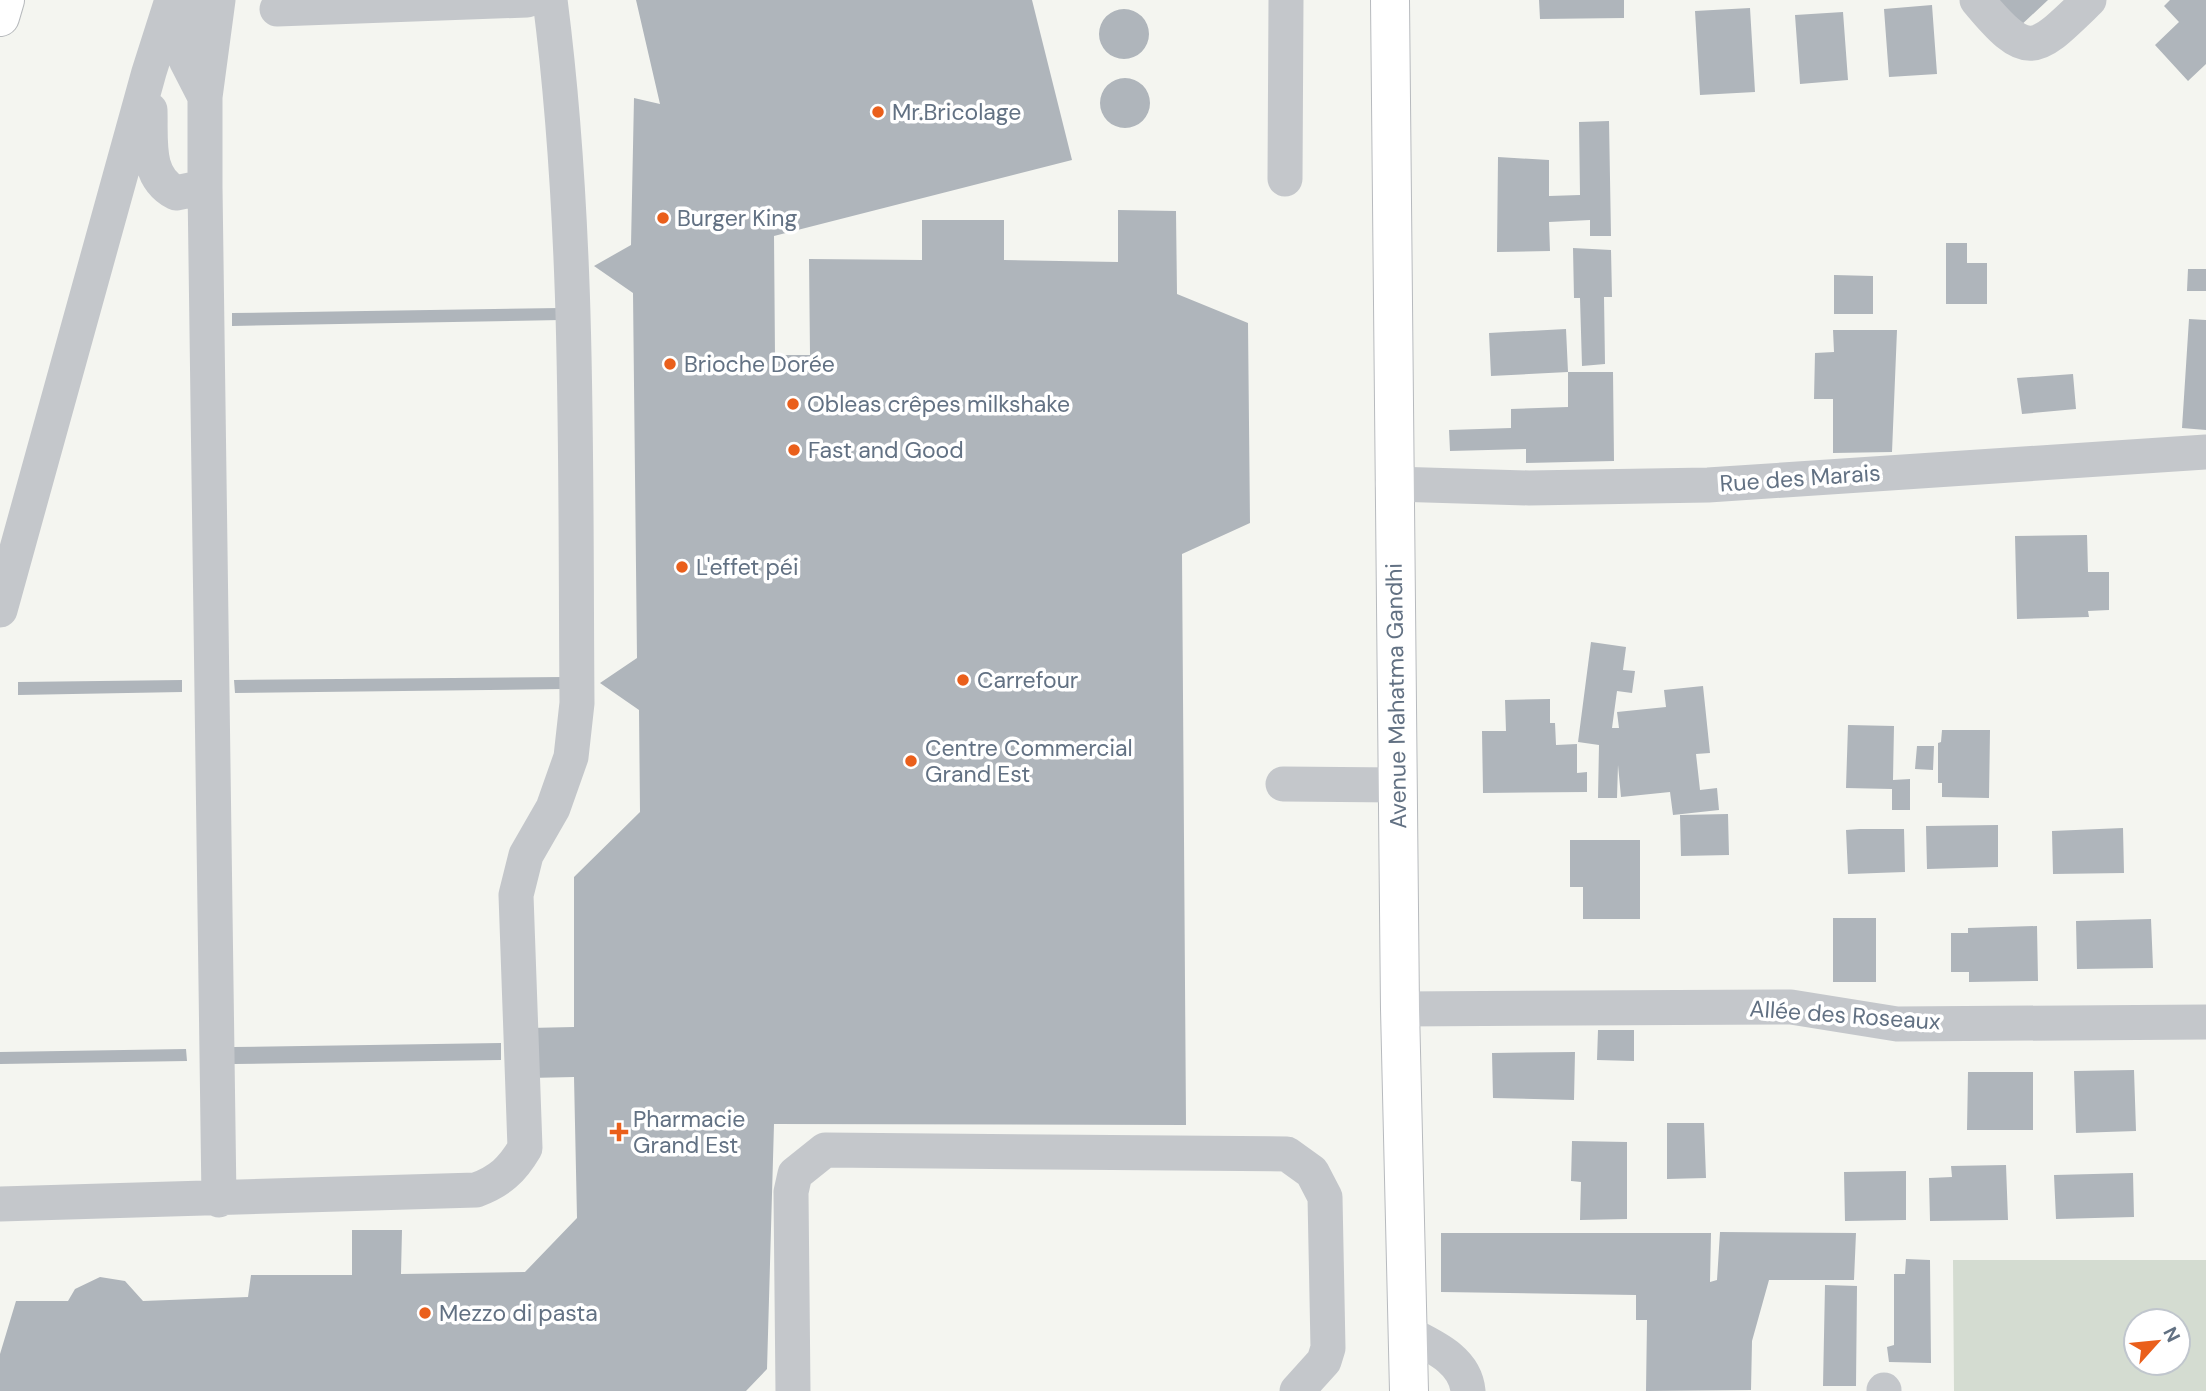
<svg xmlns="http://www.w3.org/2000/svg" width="2206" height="1391" viewBox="0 0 2206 1391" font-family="'DM Sans',sans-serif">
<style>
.green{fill:#d4dcd1;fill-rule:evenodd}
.building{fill:#afb5bb}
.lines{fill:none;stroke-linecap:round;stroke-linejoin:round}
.major-casing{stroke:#b7babe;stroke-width:40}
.highway-casing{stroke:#b6b9bc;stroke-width:40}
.minor{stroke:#c4c7cb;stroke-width:35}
.major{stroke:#fff;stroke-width:38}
.highway{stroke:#fff;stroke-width:38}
.poi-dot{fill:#ea5f1b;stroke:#fff;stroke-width:2.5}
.labels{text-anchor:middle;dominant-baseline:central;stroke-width:7;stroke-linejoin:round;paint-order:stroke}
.poi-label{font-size:23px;fill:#627183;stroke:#fff;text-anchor:start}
.street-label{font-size:23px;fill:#627183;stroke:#fff}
</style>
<rect width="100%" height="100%" fill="#f4f5f0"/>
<path class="green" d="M1953,1260H2206V1391H1954ZM2136,1321H2178V1363H2136Z"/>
<path class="building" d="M636,0H1032L1072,160L774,236L775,355H810L809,259L922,260V220H1004V260L1118,262V210L1176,211L1177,294L1248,323L1250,523L1182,554L1186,1125L774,1124L767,1369L746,1391H0V1354L16,1301H68L75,1289L100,1277L125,1281L143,1301L248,1297L251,1275H352V1230H402L401,1274L525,1272L577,1218L574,1077L528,1078L529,1028L574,1027V877L640,812L639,710L600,683L637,658L633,293L594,266L631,245L634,98L660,104Z
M1539,0H1624V18L1540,19Z
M1994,0H2048L2019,27Z
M2170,0H2206V64L2188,81L2155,45L2179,22L2164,6Z
M1932,5L1937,74L1889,77L1884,9Z
M1750,8L1755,92L1700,95L1695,11Z
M1099 34a25 25 0 1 1 50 0a25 25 0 1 1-50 0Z
M1843,12L1848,80L1800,84L1795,15Z
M1100 103a25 25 0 1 1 50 0a25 25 0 1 1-50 0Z
M1609,121L1611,236H1590V220L1549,222L1550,251L1497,252L1498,157L1549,160V196L1580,195L1579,122Z
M1946,243H1967V263H1987V304H1946Z
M1573,248L1611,250L1612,297H1604L1605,364L1582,366L1580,298H1574Z
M2188,269H2206V291H2187Z
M1834,275L1873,276V314H1834Z
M561,308V320L232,326V313Z
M2189,319L2206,320V430L2182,428Z
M1566,329L1568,372H1613L1614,461L1526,463V449L1450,451L1449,430L1511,428V409L1568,407V372L1491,376L1489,333Z
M1833,330H1897L1892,452L1833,453V399H1814L1815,353L1834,352Z
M2073,374L2076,409L2022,414L2017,378Z
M2087,535L2088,572H2109V610L2088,611L2089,617L2017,619L2015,536Z
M1591,642L1626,647L1623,670L1635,671L1632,693L1617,691L1612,728H1619L1617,712L1666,707L1664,690L1703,686L1710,753L1696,754L1700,790L1717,788L1719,810L1673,815L1670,792L1621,797L1618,765L1617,798H1598L1599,745L1578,742Z
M564,677V689L235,693L234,680Z
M182,680V692L18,695V682Z
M1550,699V723H1555L1556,745L1577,744V773L1587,772V792L1483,793L1482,731H1506L1505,700Z
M1848,725L1894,726L1893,780L1910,779V810H1892V789L1846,788Z
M1942,730H1990L1989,798L1942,797V783H1938V743L1941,742Z
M1917,746H1934L1933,770L1915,769Z
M1728,814L1729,855L1681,856L1680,815Z
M1998,825V867L1927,869L1926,826Z
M2123,828L2124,873L2053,874L2052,831Z
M1860,829H1904L1905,872L1848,874L1846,830Z
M1570,840H1640V919H1583V887H1570Z
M1833,918H1876V982H1833Z
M2151,919L2153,968L2077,969L2076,921Z
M2037,926L2038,981L1969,982V972H1951V933H1968V928Z
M1598,1030H1634V1061L1597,1060Z
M501,1043V1060L234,1064L233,1047Z
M186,1049L187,1061L0,1064V1052Z
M1575,1052L1574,1100L1493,1098L1492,1053Z
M2134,1070L2136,1131L2076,1133L2074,1071Z
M1968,1072H2033V1130H1967Z
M1667,1123H1704L1706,1178L1667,1179Z
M1572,1141L1627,1142V1219L1580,1220L1581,1182L1571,1181Z
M2006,1165L2008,1220L1930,1221L1929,1178L1952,1177L1951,1166Z
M1906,1171V1220L1845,1221L1844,1172Z
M2133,1173L2134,1217L2056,1219L2054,1175Z
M1720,1232L1856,1233L1854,1280H1769L1752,1341L1751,1390L1646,1391L1647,1320H1636V1295L1441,1292V1233H1711L1710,1282L1717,1280Z
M1906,1259L1930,1260L1931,1363L1889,1362L1887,1347L1894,1345V1274H1905Z
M1825,1285L1857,1286L1856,1386H1823Z"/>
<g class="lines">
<g class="major-casing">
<path id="major" d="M1390,0L1400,1009L1409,1391"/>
</g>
<g class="highway-casing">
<path id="highway" d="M0,17L5,0"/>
</g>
<path class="minor" d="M186,0V60L205,97
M218,0L205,97V187L219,1200
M1977,0C2029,63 2035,52 2089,0
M277,9L527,0
M150,110C151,141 145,177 176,193L205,187
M1285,179L1286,0
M1393,484L1529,488L1708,485L2206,452
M0,610L149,72L172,0
M1283,784L1398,785
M1400,1009L1791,1007L1897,1024L2206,1022
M0,1204L476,1190C500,1181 512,1170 525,1148L516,895L526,855L553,808L571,757L577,703C575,469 580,233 550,0
M1407,1333C1432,1346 1465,1359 1468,1391
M793,1391L791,1192L795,1174L825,1150L1287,1154L1312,1172L1325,1197L1328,1348L1324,1361L1297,1391
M1884,1391V1390"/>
<use href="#major" class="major"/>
<use href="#highway" class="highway"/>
</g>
<g class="poi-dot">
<circle cx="878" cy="112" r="7"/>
<circle cx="663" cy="218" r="7"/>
<circle cx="670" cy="364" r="7"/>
<circle cx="793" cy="404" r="7"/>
<circle cx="794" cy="450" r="7"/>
<circle cx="682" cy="567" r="7"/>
<circle cx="963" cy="680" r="7"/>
<circle cx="911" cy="761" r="7"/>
<path d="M615.5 1121.5h7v7h7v7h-7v7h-7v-7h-7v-7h7z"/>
<circle cx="425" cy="1313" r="7"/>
</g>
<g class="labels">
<g class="poi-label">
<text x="892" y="112">Mr.Bricolage</text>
<text x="677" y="218">Burger King</text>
<text x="684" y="364">Brioche Dorée</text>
<text x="807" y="404">Obleas crêpes milkshake</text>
<text x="808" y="450">Fast and Good</text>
<text x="696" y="567">L'effet péi</text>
<text x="977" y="680">Carrefour</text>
<text x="925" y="748">Centre Commercial<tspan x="925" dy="26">Grand Est</tspan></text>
<text x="633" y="1119">Pharmacie<tspan x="633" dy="26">Grand Est</tspan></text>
<text x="439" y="1313">Mezzo di pasta</text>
</g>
<g class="street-label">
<text transform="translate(1800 478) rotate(-4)">Rue des Marais</text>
<text transform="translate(1396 696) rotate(-91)">Avenue Mahatma Gandhi</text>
<text transform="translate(1845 1015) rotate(4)">Allée des Roseaux</text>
</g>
</g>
<g transform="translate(2157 1342) rotate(63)"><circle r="33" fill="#ffffff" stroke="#c0c6cd" stroke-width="2"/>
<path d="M0-5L12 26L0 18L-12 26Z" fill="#ea5f1b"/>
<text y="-10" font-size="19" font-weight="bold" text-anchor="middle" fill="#627183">N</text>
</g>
</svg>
